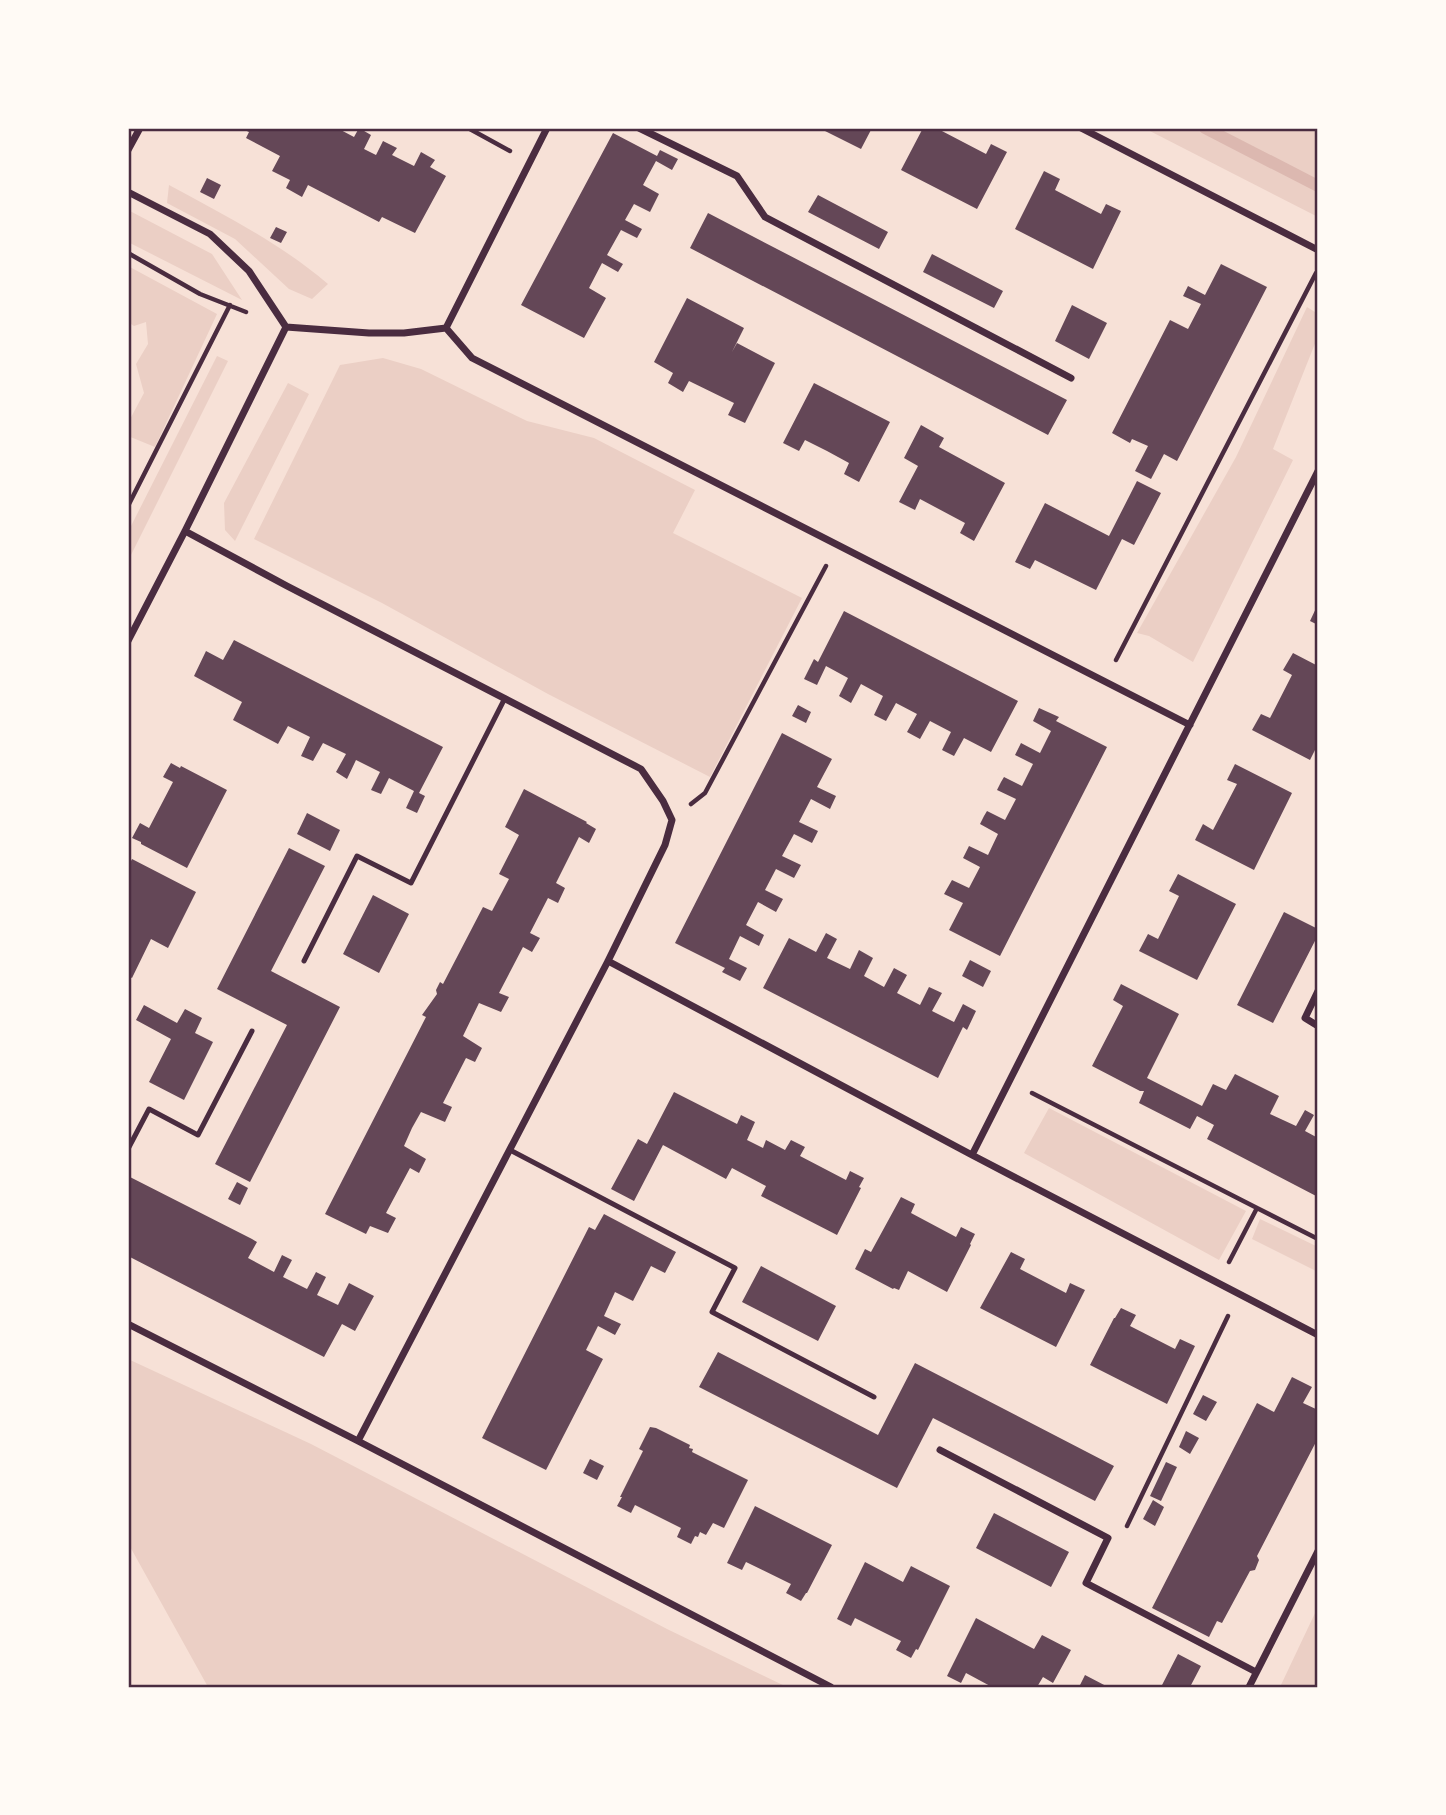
<svg xmlns="http://www.w3.org/2000/svg" width="1446" height="1815" viewBox="0 0 1446 1815" font-family="Figtree,sans-serif">
<style>
.green{fill:#ebcfc5}
.lines{fill:none;stroke-linecap:round;stroke-linejoin:round}
.stream{stroke:#dcb8b0;stroke-width:12}
.building{fill:#644757}
.path{stroke:#4a2c40;stroke-width:4.5}
.service{stroke:#4a2c40;stroke-width:5}
.minor{stroke:#4a2c40;stroke-width:7}
.neatline{fill:none;stroke:#4a2c40;stroke-width:2.5}
</style>
<rect width="100%" height="100%" fill="#f7e1d7"/>
<path class="green" d="M1144,128H1318V217Z
M169,185C224,215 280,243 328,284L312,299L289,289L235,239L167,203Z
M128,210L212,254L242,300L128,242Z
M128,266L217,314L155,447L128,436V423L144,393L136,364L148,344L146,322L134,326L128,322Z
M1307,307L1318,314V336L1273,449L1293,460L1193,662L1149,636L1137,633L1236,457Z
M217,356L228,361L131,555L128,553V532Z
M383,358L421,369L527,421L594,438L695,490L673,533L802,598L710,777L548,694L382,603L254,539L340,365Z
M288,383L309,394L235,541L225,530L224,503Z
M1049,1108L1246,1211L1219,1260L1024,1153Z
M1260,1219L1318,1247V1272L1252,1239Z
M128,1359L311,1444L667,1629L787,1687H208L128,1543Z
M1318,1608V1687H1280L1316,1611Z"/>
<g class="lines">
<path class="stream" d="M1205,128L1318,186"/>
</g>
<path class="building" d="M240,128H337L354,137L359,128L371,135L364,149L376,155L383,141L397,148L392,155L414,166L421,152L435,160L430,167L446,176L415,233L382,217L379,222L308,185L302,197L286,188L290,180L272,171L280,156L246,138L249,132Z
M819,128H872L861,149Z
M923,128H942L940,130L986,154L991,144L1007,152L977,209L901,170Z
M613,133L657,156L660,150L678,159L672,170L656,161L643,185L659,194L650,212L634,204L625,220L642,229L637,238L621,230L607,255L623,264L618,272L602,263L589,288L606,298L584,338L521,305Z
M1044,171L1060,179L1055,190L1101,214L1106,204L1121,211L1093,269L1015,229Z
M207,178L221,185L214,199L200,192Z
M818,195L888,232L879,249L808,212Z
M708,213L1067,400L1048,435L690,248Z
M276,227L287,232L281,243L270,238Z
M932,254L1003,291L994,308L923,272Z
M1221,264L1267,287L1177,461L1164,454L1151,479L1135,471L1148,446L1132,439L1130,443L1112,433L1170,320L1188,329L1201,304L1183,296L1188,286L1205,295Z
M687,298L744,328L732,352L737,343L775,363L745,423L728,415L734,403L689,381L683,392L668,383L673,373L654,362Z
M1072,305L1107,323L1089,359L1055,341Z
M814,383L890,422L859,482L844,474L849,463L827,451L805,440L799,451L783,443Z
M921,425L944,438L939,447L1005,483L974,541L960,533L965,523L920,499L915,510L899,502L918,466L904,458Z
M1137,481L1161,493L1134,545L1122,539L1096,590L1035,560L1030,569L1015,562L1045,503L1109,536Z
M1318,604V625L1310,621Z
M844,611L1018,701L991,752L964,738L954,756L942,750L951,732L930,721L920,739L907,732L917,714L896,703L886,721L874,715L883,696L861,684L851,703L839,696L848,678L826,666L817,685L804,679L814,659L818,662Z
M234,640L443,747L419,793L425,796L417,813L406,808L414,791L389,778L381,794L371,790L380,772L356,760L347,779L336,772L346,754L323,743L313,761L301,756L310,737L288,726L278,744L233,720L242,702L194,676L206,651L223,660Z
M1293,653L1318,666V744L1310,760L1252,730L1261,714L1270,718L1292,675L1283,670Z
M798,705L811,712L806,723L792,716Z
M1039,708L1059,717L1056,721L1107,747L1000,956L949,930L963,903L944,894L952,880L969,888L980,867L963,858L969,846L988,855L998,834L980,824L984,816L987,811L1005,820L1016,799L997,790L1001,782L1004,777L1022,786L1033,764L1015,755L1021,743L1040,753L1051,731L1033,721Z
M782,733L832,759L817,787L836,796L830,809L811,799L799,822L818,831L812,843L794,834L782,856L801,865L794,878L776,869L765,890L783,899L776,912L758,902L746,925L764,935L759,946L740,936L729,959L747,968L740,981L722,972L725,968L675,943Z
M171,763L180,768L181,766L227,790L187,868L141,844V842L132,838L140,823L149,828L173,782L163,777Z
M1235,764L1292,793L1254,870L1195,840L1203,824L1213,830L1237,784L1227,780Z
M524,789L587,822L586,823L596,829L589,843L579,837L556,883L565,888L558,903L548,898L530,933L540,938L532,952L523,947L499,993L509,997L501,1012L479,1003L463,1036L482,1048L475,1062L466,1058L443,1103L452,1107L445,1122L421,1112L412,1128L404,1146L426,1159L419,1173L410,1168L386,1213L396,1218L388,1233L370,1226L366,1234L325,1214L426,1017L422,1015L437,994L436,990L440,982L443,984L483,907L492,911L509,879L499,874L519,835L505,827Z
M307,813L340,830L330,851L297,834Z
M289,848L325,866L271,971L340,1007L250,1182L215,1164L287,1025L217,989Z
M132,859L196,892L168,948L151,939L132,978L128,976V867Z
M1178,874L1236,904L1197,980L1139,951L1148,934L1158,939L1179,896L1169,891Z
M373,895L409,914L379,973L343,954Z
M1284,912L1318,929V935L1273,1023L1237,1005Z
M826,933L837,939L827,958L850,969L859,950L873,958L864,976L884,987L894,968L907,975L897,993L920,1005L929,987L942,993L932,1011L954,1022L963,1004L976,1011L967,1030L963,1027L938,1078L763,988L789,938L816,952Z
M970,960L991,971L983,987L962,976Z
M1121,984L1179,1014L1147,1078L1202,1106L1213,1084L1226,1090L1235,1074L1279,1096L1270,1114L1296,1126L1305,1110L1314,1115L1305,1131L1318,1138V1197L1207,1139L1214,1125L1197,1116L1190,1129L1139,1103L1144,1091H1140L1092,1066L1123,1006L1113,1000Z
M144,1005L177,1023L185,1009L202,1018L195,1033L213,1042L184,1100L149,1082L171,1039L136,1020Z
M674,1092L737,1124L741,1115L755,1122L747,1140L763,1148L766,1140L785,1150L791,1140L805,1147L800,1156L846,1180L850,1171L864,1178L859,1187L861,1188L837,1235L761,1196L766,1186L732,1168L726,1179L663,1145L634,1201L611,1189L638,1139L647,1144Z
M128,1176L252,1239L257,1242L248,1258L274,1272L282,1255L292,1260L283,1277L307,1289L316,1272L326,1277L317,1295L338,1305L349,1283L374,1296L355,1331L342,1324L324,1357L128,1256Z
M237,1182L248,1188L240,1205L228,1199Z
M901,1197L915,1204L911,1213L956,1237L961,1227L975,1234L970,1244L971,1245L947,1292L908,1271L899,1290L894,1288L893,1289L855,1269L865,1249L871,1252Z
M604,1214L676,1252L665,1273L651,1266L633,1301L615,1292L604,1316L621,1324L615,1335L598,1326L586,1350L603,1359L546,1470L482,1438L589,1227L595,1230Z
M1011,1252L1025,1259L1020,1269L1066,1293L1070,1283L1085,1290L1056,1347L980,1308Z
M761,1266L836,1306L818,1341L742,1302Z
M1121,1308L1136,1315L1130,1326L1175,1349L1180,1339L1195,1346L1167,1404L1090,1365L1114,1318H1115Z
M718,1352L878,1435L915,1363L1114,1466L1095,1501L933,1418L897,1488L699,1387Z
M1292,1377L1312,1387L1303,1403L1318,1410V1438L1257,1556L1259,1560L1255,1570L1250,1571L1222,1623L1217,1621L1209,1637L1152,1608L1257,1403L1274,1412Z
M1203,1395L1217,1402L1206,1421L1193,1414Z
M650,1427L656,1428L690,1445L689,1448L693,1449L692,1452L748,1480L724,1528L713,1523L706,1535L700,1532L698,1537L695,1536L691,1544L677,1537L681,1528L635,1505L631,1513L617,1506L622,1497H620L643,1451L639,1449Z
M1186,1431L1199,1438L1190,1454L1179,1447Z
M590,1459L604,1466L597,1480L583,1473Z
M1166,1462L1177,1467L1161,1501L1150,1496Z
M1153,1500L1164,1507L1155,1526L1143,1519Z
M755,1506L832,1545L807,1593H806L801,1601L786,1593L791,1584L746,1562L742,1570L727,1563Z
M994,1513L1069,1552L1051,1587L976,1548Z
M865,1562L903,1582L911,1566L950,1586L918,1650L916,1649L911,1658L896,1650L901,1641L855,1618L851,1626L837,1619Z
M976,1618L1034,1649L1042,1635L1071,1650L1053,1683L1043,1677L1037,1687H992L966,1673L961,1683L947,1676Z
M1178,1654L1201,1666L1190,1687H1161Z
M1085,1675L1108,1687H1079Z"/>
<g class="lines">
<path class="path" d="M468,128L510,151
M128,253L200,294L246,312
M128,506L230,305
M1116,660L1316,273
M691,804L705,793L826,566
M1032,1093L1257,1208L1229,1262
M1257,1208L1318,1239
M1127,1526L1228,1316"/>
<path class="service" d="M304,961L357,856L411,883L505,698
M128,1149L149,1109L198,1135L252,1031
M510,1150L735,1268L712,1312L874,1397"/>
<path class="minor" d="M639,128L737,176L765,217L1071,378
M1081,128L1318,250
M128,150L140,128
M128,192L210,234L249,271L286,327
M286,327L369,333H404L446,328
M446,328L472,358L1190,725
M446,328L547,128
M185,531L287,586L641,769L663,801L672,820L665,845L608,961L358,1441
M128,641L185,531L286,327
M608,961L972,1155L1318,1335
M1318,991L1305,1018L1318,1026
M972,1155L1318,471
M128,1324L358,1441L831,1687
M940,1450L1108,1538L1086,1583L1256,1672
M1249,1687L1318,1551"/>
</g>
<rect width="1446" height="1815" fill="none" stroke="#fffaf5" stroke-width="259"/>
<rect x="130" y="130" width="1186" height="1556" class="neatline"/>
</svg>
